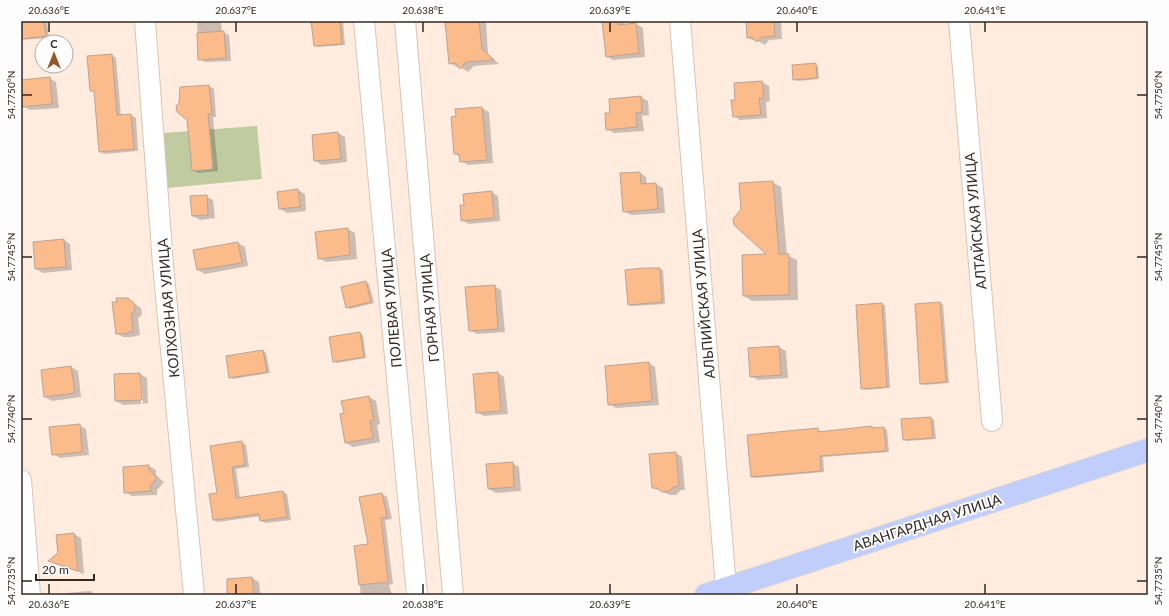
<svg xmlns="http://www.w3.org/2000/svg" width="1169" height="616" viewBox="0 0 1169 616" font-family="Lato,sans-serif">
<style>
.green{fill:#c1cba0}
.shadow{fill:#0003}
.building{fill:#fbbb8a;stroke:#baa494}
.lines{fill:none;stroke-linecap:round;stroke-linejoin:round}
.minor-casing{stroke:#dac4b3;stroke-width:22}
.major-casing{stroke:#dad8d7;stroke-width:24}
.minor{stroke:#fff;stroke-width:20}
.major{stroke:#c1cefc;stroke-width:22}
.ticks{fill:none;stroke:#322923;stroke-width:1.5}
.labels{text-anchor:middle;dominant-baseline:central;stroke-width:4;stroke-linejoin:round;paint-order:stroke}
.street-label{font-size:14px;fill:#322923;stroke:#fdfdfd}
.neatline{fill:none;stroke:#322923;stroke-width:1.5}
.ticks-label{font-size:10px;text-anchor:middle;fill:#322923}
</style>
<rect width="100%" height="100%" fill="#ffecde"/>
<path class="green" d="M257,126L262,179L168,188L163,133Z"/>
<path class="shadow" d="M21,21H47L49,38L21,40Z
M197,21H221L222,32L229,35L231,61L205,62L199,59Z
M312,21H343L345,45L318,47L315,46Z
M446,21H486L488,54L499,64L474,66L468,72L460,67H457L450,63Z
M603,21H621L625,23V25L636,24L643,28L645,57L613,60L606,56Z
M747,21H781L782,39L769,40L765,45L758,41H755L748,38Z
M112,55L116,58L121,116L131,115L136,118L138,151L104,154L100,151L95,93L91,90Z
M815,64L818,66L819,79L798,81L794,79Z
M49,78L56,82L59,108L30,110L23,106L21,81Z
M762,82L769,86L770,101L766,102L767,118L740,120L734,116L737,101L735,84Z
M209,86L214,89L216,117H213L218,171L198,173L193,170Z
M641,97L648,101L649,115L642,116L644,131L614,133L607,129L611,114Z
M482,108L489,112L493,163L468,165L461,161V157L455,154Z
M338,133L345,137L347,162L322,165L315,161Z
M640,173L646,177L647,185L656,184L663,188L665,213L631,215L624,211Z
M772,182L781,187L787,255L797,260L798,300L752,301L744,296L769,255Z
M298,190L305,194L306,211L287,213L280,209Z
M491,192L498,196L500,221L469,224L462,220L465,206Z
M206,196L213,200L215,218L200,220L193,216Z
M348,229L355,233L357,259L326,262L319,258Z
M64,240L70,244L72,270L43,273L36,269Z
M238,243L245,247L248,266L205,274L198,270Z
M660,269L663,270L665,304L632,306L629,305Z
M366,282L369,284L374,303L350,309L347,307L342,287Z
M494,286L501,290L505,332L477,334L470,330Z
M128,299L141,308L142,315L138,318L140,335L132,337H123L116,333Z
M940,303L943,304L949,383L924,385L921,383L916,305Z
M882,304L885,305L890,388L866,390L862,388Z
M360,333L363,335L366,358L337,363L334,361Z
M779,347L786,351L788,378L758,380L751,376Z
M263,351L266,353L270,373L233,379L230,377L227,357Z
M649,363L655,367L659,405L616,408L609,404Z
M71,367L78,371L81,397L52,401L45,397L42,371Z
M498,373L504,377L508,414L484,416L477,412Z
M140,374L147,378L148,403L143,404L141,377H139L141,404L123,405L116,401Z
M369,397L376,401L380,424L377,425L380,442L353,447L346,443L341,415L345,414Z
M931,418L934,420L936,439L907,441L904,439Z
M79,425L86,429L89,455L60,458L53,454Z
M884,428L887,430L889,452L823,457L824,472L755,478L752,476L817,429L821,431V433Z
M242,442L246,445L249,467L236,469L240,498L283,492L287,494L291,520L266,523L261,521V516L218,522L213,520L218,494Z
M676,453L682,457L685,490H681L676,495H670L653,488Z
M512,463L519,467L521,491L496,493L489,489Z
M149,466L156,470V475L164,482L157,490V495L132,496L125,492Z
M382,494L387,497L392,519L385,520L393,584L389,585L392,595H361L355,547L370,545Z
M74,534L81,538L84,574L56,564L50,560L59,554Z
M252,578L259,582L260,592L262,595H229Z
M90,591L97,595H66V593Z"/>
<path class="building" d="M21,21H44L46,36L21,39Z
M311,21H340L342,44L314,46Z
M445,21H479L482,49L494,60L466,62L460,69L456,63L449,64Z
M602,21H618V25L636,23L639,53L606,57Z
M746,21H774L775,36L762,37L757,42L752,37L747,38Z
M224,31L226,58L198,60L197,33Z
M112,54L117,115L131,114L134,149L99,152L94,91H90L87,56Z
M816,63L817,78L793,80L792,65Z
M50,77L52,104L22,107L21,80Z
M762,81L764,98H759L761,115L733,117L731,100H735L734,83Z
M209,85L212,114H208L213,169L192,171L187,120L177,112L176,106L179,103L180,87Z
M641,96L642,112L636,113L637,127L606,130L605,113H610L609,99Z
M482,107L487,160L460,162L459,154H454L451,117L456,116L455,109Z
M338,132L341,159L314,161L312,135Z
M640,172L641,184L656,183L658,209L623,212L620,173Z
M773,181L779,254H789V295L743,296L742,255L766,254L734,225L733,219L741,209L739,183Z
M298,189L300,207L279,209L277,192Z
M492,191L494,218L461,221L460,205H464L463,194Z
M207,195L208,215L192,216L190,196Z
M348,228L350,255L318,259L315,232Z
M64,239L66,267L35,269L33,242Z
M238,242L242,263L197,270L193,250Z
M644,268H660L662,302L628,305L625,270Z
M366,281L371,302L346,308L341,287Z
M495,285L498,329L469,331L465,287Z
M116,298H128L134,303L135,311L131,314L133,331L124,334H116L112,302H117Z
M940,302L946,382L920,384L915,304Z
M882,303L887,387L861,389L856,305Z
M360,332L364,357L333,362L329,337Z
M779,346L781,375L750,377L748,348Z
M263,350L267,372L229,378L226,356Z
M649,362L652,401L608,405L605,366Z
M71,366L75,393L44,397L41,370Z
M498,372L501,411L476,413L473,374Z
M140,373L142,400L115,401L114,374Z
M369,396L374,420L370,421L373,438L345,443L340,414L344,413L341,401Z
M931,417L933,438L903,440L901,419Z
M80,424L82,452L52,455L49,427Z
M872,426V428L884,427L886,451L820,456L821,471L751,477L747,435L818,428V432Z
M242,441L245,465L232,467L236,498L283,491L287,517L260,521L259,514L213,520L209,494L217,493L210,446Z
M676,452L679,486L674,487L669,491L662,492L657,488H652L649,454Z
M513,462L514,487L488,489L486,464Z
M149,465V470L157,478L150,486L151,491L124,493L123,467Z
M382,493L387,517L381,518L388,582L359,585L354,546L368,544L359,497Z
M74,533L78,571L48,561L58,553L56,535Z
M252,577L254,595H227V579Z"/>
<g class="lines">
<g class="minor-casing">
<path id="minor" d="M145,21L163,265L194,595
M364,21L417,595
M405,21L453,595
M680,21L726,588
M959,21L992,421
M21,480L30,595"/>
</g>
<g class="major-casing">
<path id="major" d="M706,595L1148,450"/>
</g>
<use href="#minor" class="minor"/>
<use href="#major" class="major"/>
</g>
<path class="ticks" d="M49,22V32M236,22V32M423,22V32M610,22V32M797,22V32M985,22V32M22,95H32M1137,95H1147M22,257H32M1137,257H1147M22,419H32M1137,419H1147M22,581H32M1137,581H1147M49,584V594M236,584V594M423,584V594M610,584V594M797,584V594M985,584V594"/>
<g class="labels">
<g class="street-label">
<text transform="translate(975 221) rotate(-95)">АЛТАЙСКАЯ УЛИЦА</text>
<text transform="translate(703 304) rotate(-95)">АЛЬПИЙСКАЯ УЛИЦА</text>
<text transform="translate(168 308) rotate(-95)">КОЛХОЗНАЯ УЛИЦА</text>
<text transform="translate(391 308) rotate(-95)">ПОЛЕВАЯ УЛИЦА</text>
<text transform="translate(429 308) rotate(-95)">ГОРНАЯ УЛИЦА</text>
<text transform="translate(927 522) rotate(-18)">АВАНГАРДНАЯ УЛИЦА</text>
</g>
</g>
<rect width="1169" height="616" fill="none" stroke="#fdfdfd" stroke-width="44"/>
<g transform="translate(54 54)"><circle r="19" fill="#fdfdfd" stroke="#aca8a6"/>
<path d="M0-3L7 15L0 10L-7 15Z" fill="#995626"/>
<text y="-6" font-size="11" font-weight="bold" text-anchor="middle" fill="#322923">С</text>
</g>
<path d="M36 574v6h58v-6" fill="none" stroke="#322923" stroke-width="2"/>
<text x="42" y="574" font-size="12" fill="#322923" stroke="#fdfdfd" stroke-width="3" paint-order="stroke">20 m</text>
<rect x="22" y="22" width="1125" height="572" class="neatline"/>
<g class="ticks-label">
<text x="49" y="14">20.636°E</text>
<text x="236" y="14">20.637°E</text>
<text x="423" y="14">20.638°E</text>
<text x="610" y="14">20.639°E</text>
<text x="797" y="14">20.640°E</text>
<text x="985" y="14">20.641°E</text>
<text transform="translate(11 95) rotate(-90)" y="4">54.7750°N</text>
<text transform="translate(1158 95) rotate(-90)" y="4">54.7750°N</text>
<text transform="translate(11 257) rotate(-90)" y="4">54.7745°N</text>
<text transform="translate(1158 257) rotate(-90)" y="4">54.7745°N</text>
<text transform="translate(11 419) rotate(-90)" y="4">54.7740°N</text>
<text transform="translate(1158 419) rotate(-90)" y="4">54.7740°N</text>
<text transform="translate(11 581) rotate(-90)" y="4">54.7735°N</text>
<text transform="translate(1158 581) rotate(-90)" y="4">54.7735°N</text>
<text x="49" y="608">20.636°E</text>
<text x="236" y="608">20.637°E</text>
<text x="423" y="608">20.638°E</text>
<text x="610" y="608">20.639°E</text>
<text x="797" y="608">20.640°E</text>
<text x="985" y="608">20.641°E</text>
</g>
</svg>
